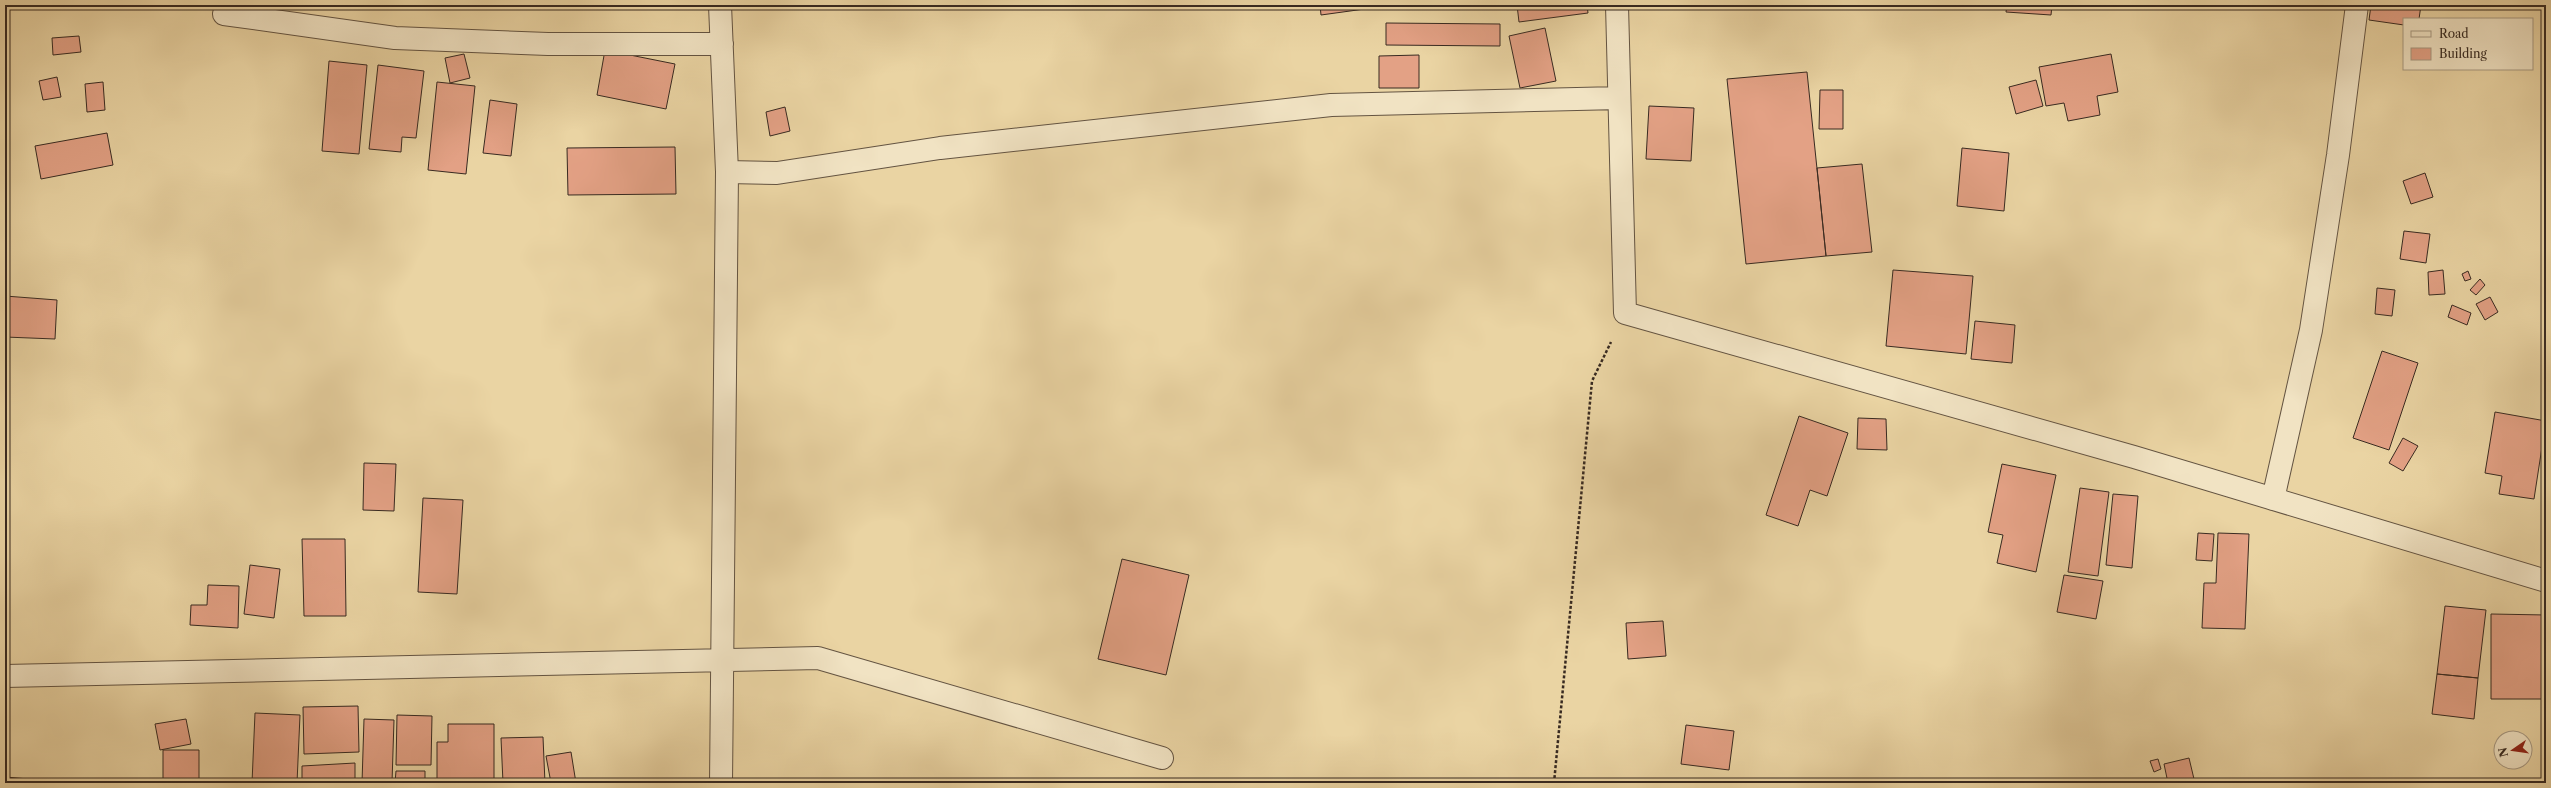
<svg xmlns="http://www.w3.org/2000/svg" width="2551" height="788" viewBox="0 0 2551 788" font-family="'Libre Caslon Text',serif">
<style>
.building{fill:#e3a185;stroke:#382a21}
.lines{fill:none;stroke-linecap:round;stroke-linejoin:round}
.minor-casing{stroke:#645442;stroke-width:24}
.path{stroke:#382a21;stroke-width:2.5;stroke-dasharray:3 2;stroke-linecap:butt}
.minor{stroke:#f1e3c3;stroke-width:22}
</style>
<rect width="100%" height="100%" fill="#ead4a3"/>
<filter id="stains"><feTurbulence type="fractalNoise" baseFrequency=".005" numOctaves="4"/><feColorMatrix values="0 0 0 0 .2 0 0 0 0 .09 0 0 0 0 .02 0 0 0 .5 -.17"/></filter>
<radialGradient id="worn" r=".72"><stop offset=".6" stop-color="#630" stop-opacity="0"/><stop offset="1" stop-color="#630" stop-opacity=".3"/></radialGradient>
<path class="building" d="M225,5H270V7Z
M1320,5H1379V7L1321,15Z
M1517,5H1587L1588,13L1519,22Z
M2007,5H2052L2051,15L2006,12Z
M2371,5H2421L2419,19H2404V25L2369,20Z
M1386,23L1500,24V46L1386,45Z
M1545,28L1556,81L1520,88L1509,36Z
M79,36L81,52L53,55L52,38Z
M605,50L675,64L666,109L597,95Z
M464,54L470,78L450,83L445,58Z
M2111,54L2118,92L2097,96L2100,115L2068,121L2064,103L2046,106L2039,67Z
M1419,55V88H1379V56Z
M329,61L367,65L359,154L322,151Z
M378,65L424,71L416,138L402,137L401,152L369,149Z
M1807,72L1826,256L1746,264L1727,79Z
M57,77L61,97L43,100L39,81Z
M2036,80L2043,106L2016,114L2009,87Z
M103,82L105,110L87,112L85,84Z
M437,82L475,86L466,174L428,170Z
M1820,90H1843V129H1819Z
M490,100L517,104L511,156L483,153Z
M1649,106L1694,108L1691,161L1646,159Z
M785,107L790,131L770,136L766,112Z
M107,133L113,165L41,179L35,146Z
M675,147L676,194L568,195L567,148Z
M1962,148L2009,153L2004,211L1957,206Z
M1862,164L1872,252L1826,256L1817,168Z
M2425,173L2433,197L2411,204L2403,181Z
M2404,231L2430,234L2426,263L2400,259Z
M1893,270L1973,276L1966,354L1886,346Z
M2443,270L2445,294L2429,295L2428,272Z
M2468,271L2471,279L2465,281L2462,274Z
M2480,279L2485,285L2476,295L2470,290Z
M2377,288L2395,290L2392,316L2375,314Z
M5,296L57,300L55,339L5,337Z
M2490,297L2498,312L2485,320L2476,304Z
M2452,305L2471,313L2467,325L2448,317Z
M1975,321L2015,325L2012,363L1971,359Z
M2382,351L2418,363L2389,450L2353,438Z
M2495,412L2546,421L2534,499L2499,494L2502,476L2485,473Z
M1799,416L1848,433L1827,496L1810,490L1798,526L1766,515Z
M1858,418L1886,419L1887,450L1857,449Z
M2403,438L2418,446L2403,471L2389,463Z
M364,463L396,464L394,511L363,510Z
M2002,464L2056,475L2036,572L1997,563L2003,535L1988,532Z
M2080,488L2109,492L2098,576L2068,572Z
M2113,494L2138,496L2132,568L2106,565Z
M423,498L463,500L457,594L418,592Z
M2198,533L2214,534L2212,561L2196,560Z
M2218,533L2249,534L2245,629L2202,628L2204,583H2216Z
M302,539H345L346,616H304Z
M1122,559L1189,575L1166,675L1098,659Z
M250,565L280,569L274,618L244,614Z
M2064,575L2103,581L2096,619L2057,612Z
M208,585L239,586L238,628L190,625L191,605H207Z
M2445,606L2486,610L2478,678L2437,674Z
M2491,614L2546,615V699H2491Z
M1663,621L1666,656L1628,659L1626,623Z
M2437,674L2478,678L2474,719L2432,714Z
M358,706L359,752L304,754L303,707Z
M255,713L300,715L297,783H252Z
M397,715L432,716L431,765H396Z
M186,719L191,744L160,750L155,724Z
M364,719L394,720L392,783H362Z
M448,724H494V783H437V742H448Z
M1686,725L1734,731L1729,770L1681,764Z
M543,737L545,783H503L501,738Z
M163,750H199V783H163Z
M571,752L576,783H551L546,756Z
M2189,758L2194,779L2168,783L2164,764Z
M2158,759L2161,769L2154,772L2150,761Z
M355,763V783H302V766Z
M396,771H425V783H395Z
M5,777L29,779V783H5Z"/>
<g class="lines">
<g class="minor-casing">
<path id="minor" d="M720,5L727,172L721,783
M1617,5L1625,313L2134,457L2546,581
M224,14L395,38L548,44H722
M727,172L777,173L940,148L1331,105L1619,98
M2273,499L2311,330L2338,155L2357,5
M5,676L818,658L1162,758"/>
</g>
<path class="path" d="M1554,783L1592,381L1611,342"/>
<use href="#minor" class="minor"/>
</g>
<rect width="2551" height="788" fill="none" stroke="#ead4a3" stroke-width="20"/>
<rect x="6" y="6" width="2539" height="776" fill="none" stroke="#382a21" stroke-width="2"/>
<rect x="10" y="10" width="2531" height="768" fill="none" stroke="#382a21"/>
<rect x="2403" y="18" width="130" height="52" fill="#f1e3c3" stroke="#a79982"/>
<rect x="2411" y="31" width="20" height="6" fill="#f1e3c3" stroke="#a79982"/>
<text x="2439" y="38" font-size="12" fill="#382a21">Road</text>
<rect x="2411" y="48" width="20" height="12" fill="#e3a185" stroke="#a79982"/>
<text x="2439" y="58" font-size="12" fill="#382a21">Building</text>
<g transform="translate(2513 750) rotate(257)"><circle r="19" fill="#f1e3c3" stroke="#a79982"/>
<path d="M0-3L7 15L0 10L-7 15Z" fill="#8f2418"/>
<text y="-6" font-size="11" font-weight="bold" text-anchor="middle" fill="#382a21">N</text>
</g>
<rect width="100%" height="100%" filter="url(#stains)"/>
<rect width="100%" height="100%" fill="url(#worn)"/>
</svg>
